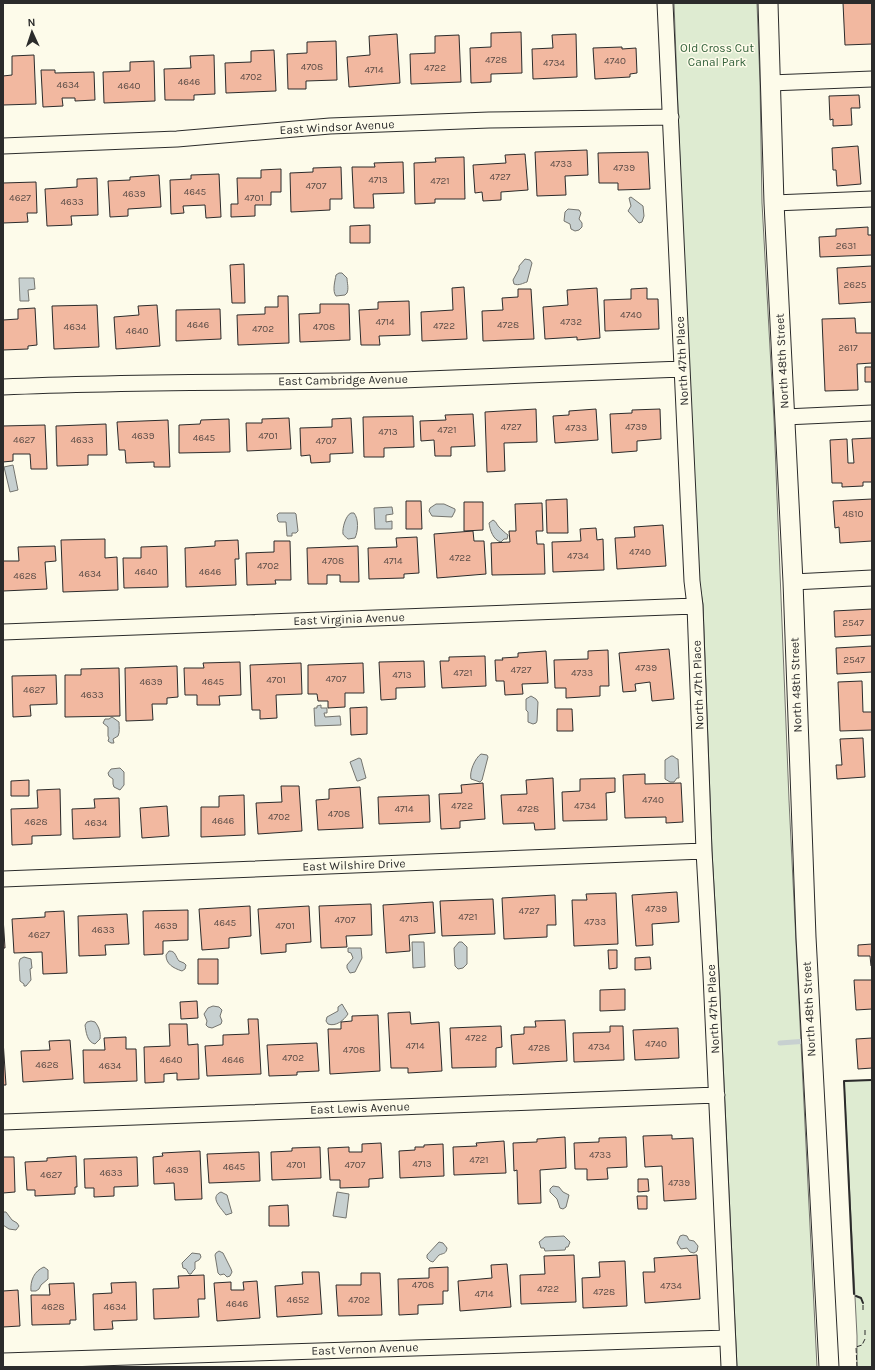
<svg xmlns="http://www.w3.org/2000/svg" width="875" height="1370" viewBox="0 0 875 1370" font-family="Karla,sans-serif">
<style>
.green{fill:#deebd1;stroke:#74746e}
.water{fill:#c7d0d0;stroke:#74746e}
.lines{fill:none;stroke-linecap:round;stroke-linejoin:round}
.stream{stroke:#c7d0d0;stroke-width:5}
.building{fill:#f2b8a0;stroke:#2b2b2b}
.minor-casing{stroke:#2b2b2b;stroke-width:17}
.tertiary-casing{stroke:#2b2b2b;stroke-width:21}
.minor{stroke:#fdfbea;stroke-width:15}
.tertiary{stroke:#fdfbea;stroke-width:19}
.fence{stroke:#2b2b2b;stroke-width:1;stroke-dasharray:5 2;stroke-linecap:butt}
.wall{stroke:#2b2b2b;stroke-width:2}
.labels{text-anchor:middle;dominant-baseline:central;stroke-width:3;stroke-linejoin:round;paint-order:stroke}
.number-label{font-size:10px;fill:#5d4e48}
.park-label{font-size:12px;fill:#34623c;stroke:#fdfbea}
.street-label{font-size:12px;fill:#2b2b2b;stroke:#fdfbea}
</style>
<rect width="100%" height="100%" fill="#fdfbea"/>
<path class="green" d="M674,3H757L760,82L762,203L774,420L789,800L817,1367H737L719,974L712,852L703,604L699,582L683,243Z
M872,1080V1367H857V1336L844,1081Z"/>
<path class="water" d="M631,197L643,206L644,216L642,222L639,223L628,211L631,206L629,198Z
M568,209L579,210L581,213L579,219L582,223V227L579,230L575,231L571,229L570,224L564,221L565,212Z
M525,259L530,260L532,263L527,282C523,283 519,286 514,284L513,280L519,269V266Z
M339,273H342L347,278C347,283 349,288 347,293L345,295L336,296C332,291 335,281 336,275Z
M34,278L35,289L28,290L29,301H20L19,278Z
M13,465L18,490L10,492L4,467Z
M436,504H444L455,509V511L452,517L432,516L429,511L430,508Z
M392,507L393,514L386,515V522L392,521V529H375L374,508Z
M279,513H295L296,514L298,531L296,533H292V536H287L286,522H279L278,521L277,515Z
M351,513H354C359,519 358,532 355,538L348,539C346,537 344,536 343,534C342,528 346,515 351,513Z
M493,520C497,522 496,524 499,527C501,529 505,533 508,535L507,539H504L501,542C493,540 490,530 489,523Z
M531,696L536,699L538,702L537,721L536,723L533,724L528,722V712L526,710V699Z
M321,705V708H327V713H324L325,717L340,716L341,725L315,726L314,708H317V706Z
M112,717L119,722C119,727 120,732 118,736L113,739L114,743H111L108,741L109,738L108,736V727L103,723L105,719H109Z
M481,754L487,755L488,757L482,780L480,782L471,779C469,772 475,758 481,754Z
M671,756H673L677,759H678L679,778H677L674,782H670L665,779V760Z
M359,758L361,759L366,778L358,781H357L350,762Z
M120,768L124,772V785L120,790L114,787L113,784V779L109,776L108,773L111,769Z
M412,942H424L425,967L413,968Z
M459,942H462L467,947V964L463,968L458,969L455,966L454,948Z
M348,948H361L362,958L355,972L350,973L347,968V965L353,958L351,953L348,952Z
M169,951C176,951 175,956 179,961L184,963L186,965L185,969L182,971C173,968 166,964 166,955Z
M24,957L31,959L32,968L30,969L31,980L26,986H24V984L20,981L19,963L20,959Z
M342,1004L348,1014C344,1020 336,1027 328,1024L326,1021L327,1017L338,1011V1007Z
M213,1006L219,1007L222,1010L220,1016L222,1021L221,1024L212,1028L208,1027L206,1025L207,1021L204,1014L208,1008Z
M91,1021L95,1022C99,1027 101,1033 100,1039L95,1044C87,1042 86,1032 85,1025L87,1022Z
M553,1186L559,1187L563,1192L569,1195L566,1207L563,1209L560,1208L557,1199L550,1192V1189Z
M221,1192L227,1195L232,1213L226,1215C221,1208 209,1197 221,1192Z
M337,1192L349,1194L346,1218L333,1216Z
M3,1212H6L12,1220L17,1223L19,1226L16,1230L9,1229L3,1225Z
M683,1235L687,1236L689,1240L694,1241L698,1246L697,1251L694,1253L690,1252L687,1248L681,1249L677,1243L680,1236Z
M564,1236L570,1242L568,1247H566L565,1250L545,1251L544,1248H541L539,1242L545,1237Z
M439,1242L443,1243L447,1248C446,1254 444,1253 439,1255C437,1257 435,1260 433,1262L430,1261L427,1258V1255Z
M219,1251L223,1253L231,1269L232,1272L230,1276L227,1277L224,1274L220,1275L218,1273L215,1255L216,1253Z
M192,1253L200,1254L201,1257L199,1260L195,1262V1269L193,1271L191,1274H189L186,1269L183,1268L182,1263Z
M44,1267L48,1270V1279L41,1285L39,1289L36,1291H31C30,1281 34,1271 44,1267Z"/>
<g class="lines">
<path class="stream" d="M780,1043L808,1041"/>
</g>
<path class="building" d="M843,3H872V44L845,45Z
M521,32L522,73L491,74V82L471,83L470,48L491,47V33Z
M397,34L400,83L349,87L347,57L370,55L369,36Z
M576,34L577,77L533,79L532,49L553,48L552,35Z
M459,35L461,82L411,84L410,54L435,53V36Z
M336,41L337,80L306,81V89H288L287,54L307,53V42Z
M622,47V49L636,48L637,73L630,74V77L595,79L593,48Z
M274,50L276,91L226,93L225,63L251,62V51Z
M34,55L36,104L3,105V76L12,75V56Z
M214,55L215,94L194,95V100H165L164,69L191,68L190,56Z
M154,61L155,101L104,103L103,72L130,71V62Z
M41,70H55V73L94,72L95,100L75,101V98H62L63,106L43,107Z
M859,95L860,108H851L852,125L833,126V119L830,120L829,96Z
M858,146L861,184L837,186L836,170H833L832,148Z
M587,150L588,175L565,176L566,195L537,196L535,152Z
M648,152L650,189L618,190V183H599L598,153Z
M525,154L528,190L501,192V200L483,201L482,192L475,193L473,165L506,163L505,155Z
M464,157L465,199H435V203L415,204L414,163L436,162L435,158Z
M403,162L404,193L373,194L374,208H354L352,167H375L374,163Z
M341,167L342,199H330V210L291,212L290,173L313,172V168Z
M281,169V192H271V205H255V216L231,217V204H238L237,178H261V170Z
M219,174L221,217L206,218L205,205L183,206L184,213L171,214L170,180L191,179V175Z
M159,175L161,207L128,209V216L110,217L108,181L130,180V177Z
M97,178L98,215L71,216L72,225L47,226L45,189L77,187V179Z
M36,182L37,213H27L28,222L3,223V183Z
M370,225V243H350V226Z
M868,227V235H872V255L820,257L819,237L836,236V229Z
M244,264L245,303H232L230,265Z
M872,266V302L839,304L837,268Z
M464,287L467,339L422,341L421,312L453,310L452,288Z
M597,288L600,338L577,340V337L545,339L543,307L568,305L567,290Z
M647,288V299H658L659,329L605,331L604,300L631,299V289Z
M518,289H531L534,339L483,341L482,311L503,310L502,298L518,297Z
M278,296H288L289,343L238,345L237,315L265,314V307H278Z
M409,301L410,335L379,336L380,345H361L359,310L378,309V302Z
M320,304H349L350,340L300,342L299,314L320,313Z
M97,305L99,347L54,349L52,306Z
M157,305L160,346L116,349L114,317L139,315L138,306Z
M35,308L37,345L28,346V349L3,350V320L18,319V309Z
M220,309L221,339L176,341V310Z
M855,318L856,333H872V363L857,364L858,390L825,391L822,319Z
M865,367H872V382H865Z
M536,409L537,442L504,443L505,471L487,472L485,412Z
M596,409L598,440L555,443L553,416L569,415V411Z
M660,409L661,439L637,441V451L612,453L610,414L632,413V410Z
M473,414L475,446L451,447V456H435L434,440L421,441L420,421L446,420L445,415Z
M413,416L414,447L384,448V457H364L363,417Z
M289,418L291,449L247,451L246,423H262V419Z
M351,418L353,453L330,454V462L311,463L310,455L301,456L300,428L332,427V419Z
M229,419L230,452L179,453V425L200,424L201,420Z
M168,420L170,467H154V462L126,463L125,450H119L117,422Z
M106,424L107,455H88V465L57,466L56,426Z
M45,425L47,469H31L30,454H13V461L3,462V426Z
M872,438V482H863V486L842,487V483H832L830,440L847,439L848,463H854L852,439Z
M567,499L568,533H547L546,500Z
M872,499V541L840,543L839,527L835,528L833,501Z
M406,501H421L422,529H406Z
M464,502H483V530L464,531Z
M542,503L543,531H536L537,544H544L545,574L492,575L491,543L510,542L509,531H516L515,504Z
M663,525L666,566L617,569L615,538L635,537L634,527Z
M596,528L597,540L603,539L604,570L553,572L552,542L581,541L580,529Z
M473,531L474,541H484L486,574L437,578L434,534Z
M417,537L419,573L404,574V578L369,579L368,548L397,547L396,538Z
M105,539V558L117,557L118,590L63,592L61,540Z
M238,540L239,559H235L236,585L186,587L185,548L215,546V541Z
M274,541H290L291,580H275L276,584L247,585L246,553L274,552Z
M55,546L56,561L45,562L47,589L3,591V561H19L18,547Z
M167,546L168,587L124,588L123,558H141V547Z
M358,546L359,582H340V575H327V584H308L307,548Z
M872,609V635L835,637L834,611Z
M872,646V672L837,674L836,648Z
M669,649L674,699L652,701L650,682L635,684L636,691L623,692L619,653Z
M608,650L609,686H600V696L566,698V688H555L554,660L588,659V651Z
M546,651L548,683L522,684L523,694L505,695L504,681H496L495,660H503L502,658L518,657V653Z
M485,656L486,686L442,688L440,661H449V657Z
M424,661L425,687L396,688V699L381,700L379,662Z
M240,662L241,695L219,696L220,705H197V695H185L184,668H204L203,663Z
M301,663L302,694L276,695L277,718L260,719V710H252L250,665Z
M363,663L364,693H345V707L328,708V701H318L317,694H308V665Z
M177,666L178,697L167,698V704H152L153,720L126,721L125,668Z
M119,668L120,716L65,717V675H81V669Z
M56,675L57,704L30,705L31,716L13,717L12,676Z
M862,681L863,712H872V730L840,731L838,682Z
M367,707V734L351,735L350,708Z
M557,709H572L573,731H557Z
M863,738L865,777L837,779L836,765H842L840,739Z
M645,774V784L681,783L683,822L666,823V817L625,818L623,775Z
M553,778L555,829L535,830L534,823L503,824L501,795L527,794L526,780Z
M615,778V792L606,793L607,820L563,821L562,792L580,791V779Z
M29,780V796H11V781Z
M483,783L485,819L460,821V828L441,829L439,794L462,793L461,785Z
M281,786H299L302,831L258,834L256,803L282,802Z
M360,787L363,828L318,830L316,800L329,799V789Z
M60,789L61,835L32,836V844L12,845L11,809L38,808L37,790Z
M244,795L245,835L201,837V807H219V796Z
M429,795L430,822L379,824L378,797Z
M119,798L120,837L73,839L72,809L95,808L94,799Z
M167,806L169,836L142,838L140,808Z
M677,892L679,922L652,924L653,945L636,946L632,895Z
M616,893L618,944L574,946L572,900H587L586,894Z
M555,895L556,925H547V937L504,939L502,898Z
M493,899L495,934L442,936L440,901Z
M433,902L435,933L409,935L410,951L386,953L383,905Z
M371,904L372,935L346,936L347,947L321,948L319,906Z
M250,906L251,936L229,938V948L202,950L199,909Z
M309,906L311,942L286,944V952L261,954L258,909Z
M188,910V940L163,941V954L144,955L143,911Z
M64,911L67,973L43,974L42,952L14,953L12,919L45,917V912Z
M127,914L129,944L105,945L106,955L79,956L78,916Z
M3,917L5,948H3Z
M872,944V966H871L870,956H858V945Z
M608,950H617V968L609,969Z
M650,957L651,969L635,970V958Z
M198,959H218V984H198Z
M854,980H872V1009L856,1010Z
M625,989V1010L600,1011V990Z
M197,1001L198,1018L181,1019L180,1002Z
M410,1012L411,1024L439,1022L442,1071L408,1073V1068H391L388,1013Z
M378,1015L380,1071L330,1074L328,1029H341V1022L352,1021V1016Z
M248,1019H258L261,1074L207,1076L205,1046L223,1045V1035L249,1034Z
M565,1020L567,1061L513,1064L511,1035L524,1034V1027H536L535,1021Z
M169,1024H187L188,1045L198,1044L199,1079L177,1080V1073L164,1074V1082L145,1083L144,1047L170,1046Z
M501,1026L502,1047L496,1048V1067L452,1068L450,1028Z
M610,1026H623L624,1060L574,1062L573,1033L610,1032Z
M678,1028L679,1058L635,1060L633,1030Z
M126,1037V1049H136L137,1081L84,1083L83,1050H105L104,1038Z
M872,1038V1068L858,1069L856,1039Z
M3,1040L6,1085H3Z
M70,1040L73,1079L23,1082L21,1051L50,1050L49,1041Z
M317,1043L319,1071L297,1072V1075L269,1076L267,1045Z
M672,1135V1139L693,1138L696,1199L664,1201L662,1166L645,1167L643,1136Z
M565,1137L566,1168L540,1170L541,1203L518,1204L517,1170L514,1171L513,1143L537,1142V1139Z
M626,1137L627,1167L607,1168L608,1179L587,1180V1169H575L574,1143L599,1142V1138Z
M504,1141L506,1173L454,1175L453,1147L477,1146L476,1143Z
M381,1143L383,1178L369,1179V1187L340,1188V1180H330L328,1148L349,1147V1152H362V1144Z
M443,1144L444,1176L400,1178L399,1151L415,1150V1147H424V1145Z
M320,1147L321,1178L272,1180L271,1152L292,1151V1148Z
M200,1151L202,1199L175,1200L174,1183L154,1184L153,1157L163,1156L162,1153Z
M259,1152L260,1181L209,1183L207,1154Z
M76,1156L77,1187H75V1194L35,1196V1190H27L25,1162L47,1161V1158Z
M3,1157H14L15,1192L3,1193Z
M137,1157L138,1186L114,1187V1196L94,1197V1188H85L84,1159Z
M638,1179H648L649,1191L638,1192Z
M637,1196H647V1209H638Z
M288,1205L289,1226H269V1206Z
M574,1255L576,1302L521,1304L520,1275L545,1274L544,1256Z
M697,1255L700,1299L645,1303L643,1272H655L654,1258Z
M625,1261L627,1306L583,1308L582,1278L600,1277L599,1262Z
M507,1264L511,1307L460,1311L458,1281L492,1278L491,1265Z
M448,1267V1291H443V1304L418,1305V1314L399,1315L398,1279L429,1278V1268Z
M302,1272H319L322,1314L277,1317L275,1286L303,1284Z
M361,1273H380L382,1315L338,1316L336,1285H361Z
M204,1275L205,1299H198L199,1317L154,1319L153,1289L179,1288L178,1276Z
M257,1281L260,1318L217,1321L214,1283L231,1282V1290H244L243,1282Z
M136,1282L137,1320L112,1321L113,1329L94,1330L93,1294L112,1293L111,1283Z
M74,1283L76,1320H70V1324L32,1325L31,1295H50L49,1284Z
M18,1290L20,1326L3,1327V1330V1291Z"/>
<g class="lines">
<g class="minor-casing">
<path id="minor" d="M665,3L692,581L695,606L704,851L711,975L729,1367
M770,83L872,79
M3,146L177,139L330,126L489,120L671,117
M774,203L872,199
M3,387C136,381 269,383 402,380C496,377 589,372 682,369
M785,417L872,413
M793,582L872,578
M3,632L695,606
M3,879L704,851
M3,1122L717,1095
M3,1361L727,1338"/>
</g>
<g class="tertiary-casing">
<path id="tertiary" d="M768,3L774,203L793,582L806,937L829,1367"/>
</g>
<use href="#minor" class="minor"/>
<use href="#tertiary" class="tertiary"/>
<path class="fence" d="M863,1305V1311
M865,1330V1337
M857,1367L856,1347L862,1345L865,1339"/>
<path class="wall" d="M854,1294L844,1081L872,1080
M856,1296L861,1298L863,1303"/>
</g>
<g class="labels">
<g class="number-label">
<text x="496" y="60">4728</text>
<text x="615" y="61">4740</text>
<text x="554" y="63">4734</text>
<text x="312" y="67">4708</text>
<text x="435" y="68">4722</text>
<text x="374" y="70">4714</text>
<text x="251" y="77">4702</text>
<text x="189" y="82">4646</text>
<text x="68" y="85">4634</text>
<text x="129" y="86">4640</text>
<text x="561" y="164">4733</text>
<text x="624" y="168">4739</text>
<text x="500" y="177">4727</text>
<text x="378" y="180">4713</text>
<text x="440" y="181">4721</text>
<text x="316" y="186">4707</text>
<text x="195" y="192">4645</text>
<text x="134" y="194">4639</text>
<text x="20" y="198">4627</text>
<text x="254" y="198">4701</text>
<text x="72" y="202">4633</text>
<text x="846" y="246">2631</text>
<text x="855" y="285">2625</text>
<text x="631" y="315">4740</text>
<text x="385" y="322">4714</text>
<text x="571" y="322">4732</text>
<text x="198" y="325">4646</text>
<text x="508" y="325">4728</text>
<text x="444" y="326">4722</text>
<text x="75" y="327">4634</text>
<text x="324" y="327">4708</text>
<text x="263" y="329">4702</text>
<text x="137" y="331">4640</text>
<text x="848" y="348">2617</text>
<text x="511" y="427">4727</text>
<text x="636" y="427">4739</text>
<text x="576" y="428">4733</text>
<text x="447" y="430">4721</text>
<text x="388" y="432">4713</text>
<text x="143" y="436">4639</text>
<text x="268" y="436">4701</text>
<text x="204" y="438">4645</text>
<text x="24" y="440">4627</text>
<text x="82" y="440">4633</text>
<text x="326" y="441">4707</text>
<text x="853" y="514">4810</text>
<text x="640" y="552">4740</text>
<text x="578" y="556">4734</text>
<text x="460" y="558">4722</text>
<text x="333" y="561">4708</text>
<text x="393" y="561">4714</text>
<text x="268" y="566">4702</text>
<text x="146" y="572">4640</text>
<text x="210" y="572">4646</text>
<text x="90" y="574">4634</text>
<text x="25" y="576">4628</text>
<text x="853" y="623">2547</text>
<text x="854" y="660">2547</text>
<text x="646" y="668">4739</text>
<text x="521" y="670">4727</text>
<text x="463" y="673">4721</text>
<text x="582" y="673">4733</text>
<text x="402" y="675">4713</text>
<text x="336" y="679">4707</text>
<text x="276" y="680">4701</text>
<text x="151" y="682">4639</text>
<text x="213" y="682">4645</text>
<text x="34" y="690">4627</text>
<text x="92" y="695">4633</text>
<text x="653" y="800">4740</text>
<text x="462" y="806">4722</text>
<text x="585" y="806">4734</text>
<text x="404" y="809">4714</text>
<text x="528" y="809">4728</text>
<text x="339" y="814">4708</text>
<text x="279" y="817">4702</text>
<text x="223" y="821">4646</text>
<text x="36" y="822">4628</text>
<text x="96" y="823">4634</text>
<text x="656" y="909">4739</text>
<text x="529" y="911">4727</text>
<text x="468" y="917">4721</text>
<text x="409" y="919">4713</text>
<text x="345" y="920">4707</text>
<text x="595" y="922">4733</text>
<text x="225" y="923">4645</text>
<text x="166" y="926">4639</text>
<text x="285" y="926">4701</text>
<text x="103" y="930">4633</text>
<text x="39" y="935">4627</text>
<text x="476" y="1038">4722</text>
<text x="656" y="1044">4740</text>
<text x="415" y="1046">4714</text>
<text x="599" y="1047">4734</text>
<text x="539" y="1048">4728</text>
<text x="354" y="1050">4708</text>
<text x="293" y="1058">4702</text>
<text x="171" y="1060">4640</text>
<text x="233" y="1060">4646</text>
<text x="47" y="1065">4628</text>
<text x="110" y="1066">4634</text>
<text x="600" y="1155">4733</text>
<text x="479" y="1160">4721</text>
<text x="422" y="1164">4713</text>
<text x="296" y="1165">4701</text>
<text x="355" y="1165">4707</text>
<text x="234" y="1167">4645</text>
<text x="177" y="1170">4639</text>
<text x="111" y="1173">4633</text>
<text x="51" y="1175">4627</text>
<text x="679" y="1183">4739</text>
<text x="423" y="1285">4708</text>
<text x="671" y="1286">4734</text>
<text x="548" y="1289">4722</text>
<text x="604" y="1292">4728</text>
<text x="484" y="1294">4714</text>
<text x="298" y="1300">4652</text>
<text x="359" y="1300">4702</text>
<text x="237" y="1304">4646</text>
<text x="53" y="1307">4628</text>
<text x="115" y="1307">4634</text>
</g>
<g class="park-label">
<text x="717" y="48">Old Cross Cut<tspan x="717" dy="14">Canal Park</tspan></text>
</g>
<g class="street-label">
<text transform="translate(337 127) rotate(-3)">East Windsor Avenue</text>
<text transform="translate(682 361) rotate(-93)">North 47th Place</text>
<text transform="translate(782 361) rotate(-93)">North 48th Street</text>
<text transform="translate(343 380) rotate(-1)">East Cambridge Avenue</text>
<text transform="translate(349 619) rotate(-2)">East Virginia Avenue</text>
<text transform="translate(698 685) rotate(-92)">North 47th Place</text>
<text transform="translate(796 685) rotate(-92)">North 48th Street</text>
<text transform="translate(354 865) rotate(-2)">East Wilshire Drive</text>
<text transform="translate(713 1009) rotate(-93)">North 47th Place</text>
<text transform="translate(809 1009) rotate(-93)">North 48th Street</text>
<text transform="translate(360 1108) rotate(-2)">East Lewis Avenue</text>
<text transform="translate(365 1349) rotate(-2)">East Vernon Avenue</text>
</g>
</g>
<rect width="875" height="1370" fill="none" stroke="#2b2b2b" stroke-width="8"/>
<g transform="translate(32 32) rotate(357)" stroke="#fdfbea" stroke-width="3" paint-order="stroke">
<path d="M0-3L7 15L0 10L-7 15Z" fill="#2b2b2b"/>
<text y="-6" font-size="11" font-weight="bold" text-anchor="middle" fill="#2b2b2b">N</text>
</g>
</svg>
